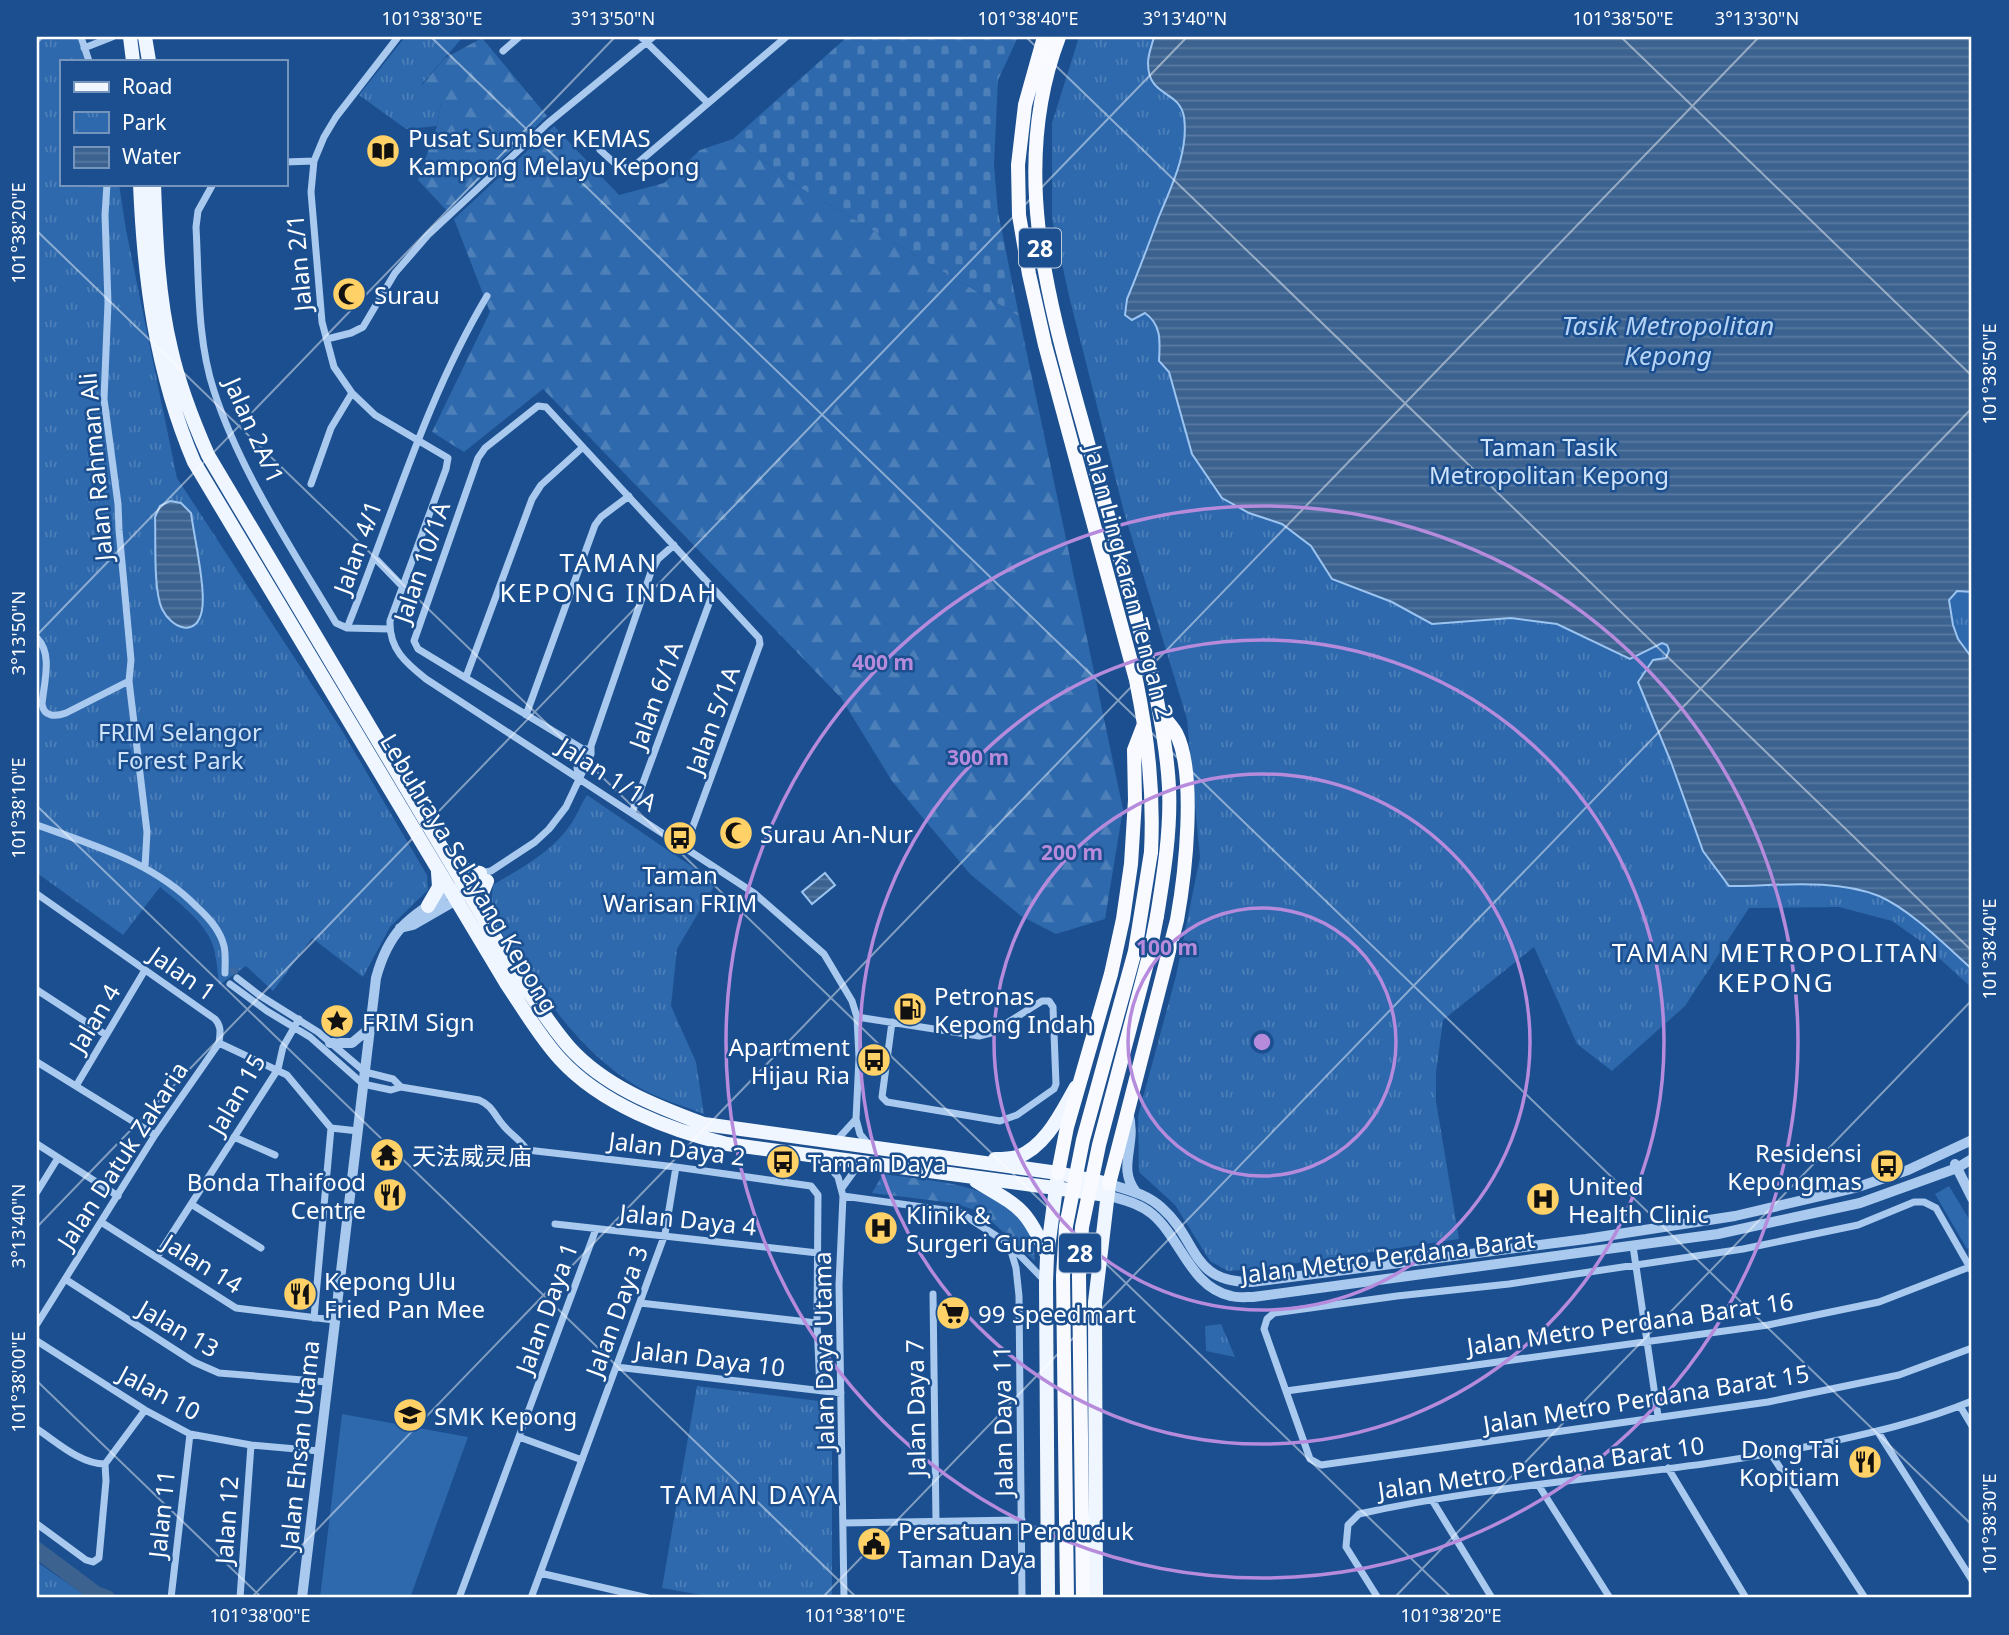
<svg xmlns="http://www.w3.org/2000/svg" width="2009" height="1635" viewBox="0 0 2009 1635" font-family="'Noto Sans','Noto Sans SC',sans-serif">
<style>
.grass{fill:#2e69ad}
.forest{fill:url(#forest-firs)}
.cemetery{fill:url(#cemetery-stones)}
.park{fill:url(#park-tufts)}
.water{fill:url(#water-rules);stroke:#9cc4f0;stroke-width:2}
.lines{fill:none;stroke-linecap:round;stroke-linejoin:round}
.river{stroke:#3c6290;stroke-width:16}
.minor-tunnel{stroke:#3d69a0;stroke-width:7;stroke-dasharray:7 3.5;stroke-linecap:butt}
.minor{stroke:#a9c9ee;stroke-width:7}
.tertiary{stroke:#a9c9ee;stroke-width:10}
.primary{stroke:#f0f6ff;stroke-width:14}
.trunk{stroke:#f8faff;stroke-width:14}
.trunk-bridge{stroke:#f8faff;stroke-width:14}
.ticks{fill:none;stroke:#fff;stroke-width:2;stroke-opacity:0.45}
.ring{fill:none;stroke:#b68bdc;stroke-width:3.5}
.labels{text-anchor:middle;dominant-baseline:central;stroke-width:5;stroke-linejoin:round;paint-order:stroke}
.shield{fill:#1b4f8f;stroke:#bbcadd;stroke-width:2}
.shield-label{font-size:23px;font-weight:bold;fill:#fff}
.poi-label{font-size:24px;fill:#fff;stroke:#1b4f8f;text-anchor:start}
.street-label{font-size:24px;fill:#fff;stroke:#1b4f8f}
.park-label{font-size:24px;fill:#cfe3fa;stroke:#1b4f8f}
.water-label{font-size:26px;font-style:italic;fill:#b5d3f5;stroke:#1b4f8f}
.neighbourhood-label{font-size:26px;letter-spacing:2px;fill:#fff;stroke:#1b4f8f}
.centre{fill:#b68bdc;stroke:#1b4f8f;stroke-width:3.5}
.ring-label{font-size:21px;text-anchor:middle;font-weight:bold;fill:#b68bdc;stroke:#1b4f8f;stroke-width:5;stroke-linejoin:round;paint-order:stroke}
.neatline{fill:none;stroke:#fff;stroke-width:2.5}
.ticks-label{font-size:18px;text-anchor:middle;fill:#fff}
</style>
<defs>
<pattern id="forest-firs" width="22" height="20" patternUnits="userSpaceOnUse" patternTransform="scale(1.75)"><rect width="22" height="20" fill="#2e69ad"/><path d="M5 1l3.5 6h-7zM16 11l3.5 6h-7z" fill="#4d80b9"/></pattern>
<pattern id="cemetery-stones" width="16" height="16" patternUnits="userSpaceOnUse" patternTransform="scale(1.75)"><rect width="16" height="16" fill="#2e69ad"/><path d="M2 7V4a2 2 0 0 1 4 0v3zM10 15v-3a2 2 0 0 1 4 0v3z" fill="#4d80b9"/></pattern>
<pattern id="park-tufts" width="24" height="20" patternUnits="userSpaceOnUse" patternTransform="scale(1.75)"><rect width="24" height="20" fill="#2e69ad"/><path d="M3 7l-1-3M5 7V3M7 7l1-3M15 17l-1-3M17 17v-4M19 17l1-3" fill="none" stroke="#4d80b9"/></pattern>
<pattern id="water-rules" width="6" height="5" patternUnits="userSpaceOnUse" patternTransform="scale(1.75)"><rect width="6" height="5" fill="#3c6290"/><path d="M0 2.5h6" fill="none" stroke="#597aa1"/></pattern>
</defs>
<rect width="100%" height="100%" fill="#1b4f8f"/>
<path class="grass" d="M1949,1186L1972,1224V1245L1967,1249L1935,1194Z
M342,1414L468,1437L410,1598H320Z"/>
<path class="forest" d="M482,38L547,116L447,211L418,180L437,126L441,103L421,86L445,58Z
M554,126L619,195L664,183L700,150L733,139L799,187L1019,316L1123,809L1105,919L1056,934L1021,916L970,874L892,781L841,698L543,389L464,452L432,432L490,312L454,219Z
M883,1174C933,1182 1005,1181 1030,1234C1034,1241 1034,1252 1035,1261L981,1212L953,1203L872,1193Z"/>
<path class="cemetery" d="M847,37H1018L998,80L994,165L998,212L1019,316L799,187L733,139Z"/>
<path class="park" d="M37,37H80L86,61H61V184H119L126,230L177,478L341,729L427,875L428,890L390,927L363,977L312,938L273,991L246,966L219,985C217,969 217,949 208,935C197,916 177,901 160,887L123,935L37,873Z
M405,37H463L421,85L441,103L437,126L406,129L359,95Z
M1079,37H1972V988L1919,940L1892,921L1839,907L1749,908L1685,1006L1612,1071L1577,1044L1534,947L1443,1020L1436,1073V1101L1459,1239L1257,1269L1228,1271L1210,1261L1175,1205L1139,1172L1138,1116L1176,976L1200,857L1187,719L1124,512L1070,300L1052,219V123Z
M587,795L716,883L677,949L671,1006L696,1062L704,1114C683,1106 660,1099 640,1088C572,1049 533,978 490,916L493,885C521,868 552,852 571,824C577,815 581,804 587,795Z
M1221,1324L1235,1357L1206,1351L1205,1326Z
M697,1386L819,1401L832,1413V1598H718L662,1588Z
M37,1562L86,1596L87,1598H37Z"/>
<path class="water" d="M1154,37H1972V592L1957,591L1949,600L1953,625L1958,639L1972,658V969C1946,946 1911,910 1879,896C1833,878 1777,886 1729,886L1703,851L1671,762L1638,682L1653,660L1666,658L1669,650L1667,645L1662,643L1630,659L1557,624L1511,618L1432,624L1392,602L1332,579L1311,546L1282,524L1249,513L1222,498L1192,454L1169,372L1159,361C1160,342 1162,325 1145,313L1132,320L1125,315L1127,299C1138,273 1148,246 1158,219C1171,187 1189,152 1184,117C1179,89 1148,98 1148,63C1148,54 1152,45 1154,37Z
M170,501L181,503L191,513C194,536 206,589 202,610C197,638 172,629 162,609C153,589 156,540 155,517L160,506Z
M825,873L835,885L812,904L802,892Z"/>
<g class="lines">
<path class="river" d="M37,1550L96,1594L107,1598"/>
<path class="minor-tunnel" d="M232,968L237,978"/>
<path class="minor" d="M81,37L89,61
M398,37L336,117L324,137L314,161L311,192L322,322L334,367L352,393L375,415L448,458L446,469L390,621C389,649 406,663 426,679L754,893L824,954L852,1001L857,1017L859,1058L856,1119L860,1134L869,1145
M641,37L708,103
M84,48L112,37
M503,51L519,37
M600,150L620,168L633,167L786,37
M285,162L314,161
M107,184L105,215L108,303L104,399L118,504L119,530L131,660L129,681L147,832L145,867
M213,184L198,211L196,227C199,281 197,340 214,391C240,471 293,551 336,623L347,628L390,629
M327,339L351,333L363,327L395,273L428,235L548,123L653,37
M311,484L331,428L352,393
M375,558L402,586
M347,628C392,517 425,400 487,296
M37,638C53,654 44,682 42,704C44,717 55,717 66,713L129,681
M466,677L532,499L541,485L583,447
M526,715L595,525L601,517L629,496
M591,754L418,649L414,641L478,458L485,448L538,406L546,407L759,638L760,644L685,848
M579,777L577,768L586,749
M632,813L714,590
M37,825C95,846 153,862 197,907C209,918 220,930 224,946C226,955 225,964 225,973
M463,884L480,873L491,871L535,842L549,829L566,807L591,754V746L651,572L658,559L674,545
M37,894L215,1019C222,1027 220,1033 219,1043L155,1135L37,1324
M237,978L259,995L318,1032L365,1072L393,1079L401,1087
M230,984L267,1011L310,1037L363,1084L391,1090L401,1087L479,1100C493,1106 494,1115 503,1125C511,1135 520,1139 527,1150L676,1167L811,1186L818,1195L817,1323L820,1390
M37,990L106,1035
M857,1017L979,1036L991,1033L1042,1001H1049L1053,1007L1056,1084L1054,1089L1017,1115L1000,1121L887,1102L882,1097L892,1022
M219,1043L287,1075L331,1128L358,1131
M37,1062L155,1135
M76,1086L145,970
M234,1137L275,1155
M835,1142L856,1119
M37,1144L118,1196
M821,1158L838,1177L843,1196L839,1285L844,1598
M842,1188L855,1170L866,1163
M37,1192L58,1158
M843,1196L959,1212L1009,1244L1044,1280
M191,1204L261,1248
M101,1222L236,1308L334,1320
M555,1224L818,1253
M1009,1244L1016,1268L1019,1296L1022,1598
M1633,1246L1658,1416
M157,1257L278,1069L283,1047L299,1019
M1972,1271L1936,1208L1924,1202H1914L1858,1225L1743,1249L1509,1284L1397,1296L1274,1313L1267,1319L1264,1329L1310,1459L1321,1465L1768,1402L1899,1375L1972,1348
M65,1279L194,1362L219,1373L327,1382
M933,1294L936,1522
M640,1303L817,1323
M314,1318L331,1128
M37,1341L145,1410L190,1434L251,1445L319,1451
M616,1367L841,1393
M1286,1391L1768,1325L1879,1302L1972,1266
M1960,1406L1972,1426
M37,1429C57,1442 80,1464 105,1464
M1878,1432L1972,1580
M519,1437L582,1460
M1771,1454L1865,1598
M1668,1468L1746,1598
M1539,1486L1610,1598
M1432,1500L1492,1598
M843,1523L1022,1520
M37,1524L86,1560L93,1562L99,1558L106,1481L105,1464L145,1410
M540,1573L648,1598
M171,1598L190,1434
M240,1598L251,1445
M459,1598L596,1229
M531,1598L665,1234L676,1167
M1378,1598L1346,1547L1348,1525L1359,1514C1511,1480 1668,1476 1820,1444C1871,1433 1924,1421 1972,1401"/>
<path class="tertiary" d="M400,928L413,925L460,898
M330,1043H352L370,1028
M1128,1112C1138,1144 1116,1167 1136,1192
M1955,1164L1972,1198
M1109,1184C1128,1190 1147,1194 1162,1208C1199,1241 1190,1283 1252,1282L1586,1239L1735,1216L1855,1188L1908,1170L1972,1140
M1107,1195C1123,1200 1139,1203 1152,1214C1181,1238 1190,1287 1231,1296C1238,1298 1246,1297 1253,1297L1718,1234L1860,1203L1957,1168L1972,1159
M302,1598L376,978C390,926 412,916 456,888"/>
<path class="primary" d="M130,37L133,61
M145,37L149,61
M140,184C144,280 156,373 194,462L506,983C523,1008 539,1036 560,1059C601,1104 669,1130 727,1144L1107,1195
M154,184C156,238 158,296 171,349C179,385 193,421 208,455L518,976C534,1000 550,1025 569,1047C604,1086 655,1106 704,1124L1058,1173L1109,1184L1095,1302L1096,1598
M452,859L467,871L480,873
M428,906L439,887L438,872
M482,914L481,896L487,881
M995,1159C1002,1159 1010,1159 1017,1157C1046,1147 1062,1111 1076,1087
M976,1181C1019,1207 1026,1207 1047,1255
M1048,1598L1046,1283L1047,1256L1057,1180"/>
<path class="trunk" d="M1044,37L1025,105L1018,165L1019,215L1029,274L1045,345L1136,680C1148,739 1154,792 1151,852
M1059,37C1007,173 1051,309 1088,443C1109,520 1130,597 1152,674C1159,711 1167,749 1169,787C1171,830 1164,873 1157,916
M1058,1173L1067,1127L1111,974L1123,919L1131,864L1135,800L1134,750L1144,724
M1109,1184L1177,920C1185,876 1197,774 1176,733C1172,726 1165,719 1159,712"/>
<path class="trunk-bridge" d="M1067,1598L1063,1276L1066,1226L1083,1140L1135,951L1151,852
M1083,1598L1079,1276L1082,1227L1099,1145L1150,952L1157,916"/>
</g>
<path class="ticks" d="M431,37L1972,1525M1026,37L1972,951M1621,37L1972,376M37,43L43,37M37,231L1452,1598M37,635L615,37M37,806L857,1598M37,1227L1187,37M37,1381L262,1598M251,1598L1759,37M822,1598L1972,408M1394,1598L1972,1000M1966,1598L1972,1592"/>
<g class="ring">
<circle cx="1262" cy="1042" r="134"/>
<circle cx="1262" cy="1042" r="268"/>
<circle cx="1262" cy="1042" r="402"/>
<circle cx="1262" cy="1042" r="536"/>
</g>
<defs>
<g id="library-disc" transform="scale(1.75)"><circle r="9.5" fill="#ffd166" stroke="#1b4f8f"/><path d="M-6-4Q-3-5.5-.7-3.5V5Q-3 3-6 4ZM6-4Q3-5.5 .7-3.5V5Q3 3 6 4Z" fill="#111"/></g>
<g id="mosque-disc" transform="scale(1.75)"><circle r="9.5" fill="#ffd166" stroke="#1b4f8f"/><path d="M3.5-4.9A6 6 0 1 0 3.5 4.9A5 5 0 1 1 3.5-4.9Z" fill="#111"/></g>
<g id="bus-disc" transform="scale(1.75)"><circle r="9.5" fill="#ffd166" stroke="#1b4f8f"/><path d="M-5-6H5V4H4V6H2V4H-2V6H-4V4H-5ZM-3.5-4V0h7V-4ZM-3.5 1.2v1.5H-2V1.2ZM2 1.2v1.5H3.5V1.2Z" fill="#111"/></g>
<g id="fuel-disc" transform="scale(1.75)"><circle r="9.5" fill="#ffd166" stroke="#1b4f8f"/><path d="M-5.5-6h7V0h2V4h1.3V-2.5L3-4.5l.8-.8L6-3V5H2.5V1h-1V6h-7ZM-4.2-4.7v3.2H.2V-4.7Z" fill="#111"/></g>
<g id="sight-disc" transform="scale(1.75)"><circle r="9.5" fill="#ffd166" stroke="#1b4f8f"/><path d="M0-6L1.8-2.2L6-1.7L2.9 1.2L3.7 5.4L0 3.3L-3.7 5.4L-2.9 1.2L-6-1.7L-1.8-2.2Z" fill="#111"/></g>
<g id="temple-disc" transform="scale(1.75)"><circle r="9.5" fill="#ffd166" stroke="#1b4f8f"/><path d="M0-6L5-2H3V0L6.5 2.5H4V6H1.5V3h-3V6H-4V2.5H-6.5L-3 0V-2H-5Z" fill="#111"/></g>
<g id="restaurant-disc" transform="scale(1.75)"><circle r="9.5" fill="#ffd166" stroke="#1b4f8f"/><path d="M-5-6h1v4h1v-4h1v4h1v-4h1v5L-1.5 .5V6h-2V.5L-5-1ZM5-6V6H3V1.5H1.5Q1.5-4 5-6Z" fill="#111"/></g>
<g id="hospital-disc" transform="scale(1.75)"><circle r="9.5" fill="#ffd166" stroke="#1b4f8f"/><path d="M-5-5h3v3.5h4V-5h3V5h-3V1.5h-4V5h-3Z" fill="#111"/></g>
<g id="supermarket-disc" transform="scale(1.75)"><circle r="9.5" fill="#ffd166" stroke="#1b4f8f"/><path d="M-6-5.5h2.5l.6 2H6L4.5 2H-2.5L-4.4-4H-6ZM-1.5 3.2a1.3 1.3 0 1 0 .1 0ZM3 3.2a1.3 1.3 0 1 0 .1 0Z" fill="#111"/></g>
<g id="school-disc" transform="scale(1.75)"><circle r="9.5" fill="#ffd166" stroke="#1b4f8f"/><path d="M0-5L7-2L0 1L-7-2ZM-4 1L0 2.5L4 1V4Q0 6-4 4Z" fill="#111"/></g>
<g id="civic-disc" transform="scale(1.75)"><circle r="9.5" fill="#ffd166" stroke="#1b4f8f"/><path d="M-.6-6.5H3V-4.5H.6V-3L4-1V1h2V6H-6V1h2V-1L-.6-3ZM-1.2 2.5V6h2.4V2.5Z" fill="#111"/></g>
</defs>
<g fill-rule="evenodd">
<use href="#library-disc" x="383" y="151"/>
<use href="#mosque-disc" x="349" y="294"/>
<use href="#mosque-disc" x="736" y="833"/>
<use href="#bus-disc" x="680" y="838"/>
<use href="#fuel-disc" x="910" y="1009"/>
<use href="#sight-disc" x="337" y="1021"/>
<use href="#bus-disc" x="874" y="1060"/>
<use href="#temple-disc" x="387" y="1155"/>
<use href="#bus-disc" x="783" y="1162"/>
<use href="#bus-disc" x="1887" y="1166"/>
<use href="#restaurant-disc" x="390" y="1195"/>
<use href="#hospital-disc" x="1543" y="1199"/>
<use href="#hospital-disc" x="881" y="1228"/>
<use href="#restaurant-disc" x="300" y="1294"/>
<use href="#supermarket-disc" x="953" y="1313"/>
<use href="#school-disc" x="410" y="1415"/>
<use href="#restaurant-disc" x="1865" y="1462"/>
<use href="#civic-disc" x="874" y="1544"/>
</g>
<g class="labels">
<g class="shield">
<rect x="1019" y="228.5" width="42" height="39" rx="5"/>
<rect x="1059" y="1233.5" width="42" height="39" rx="5"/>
</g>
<g class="shield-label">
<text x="1040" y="248">28</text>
<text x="1080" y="1253">28</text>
</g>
<g class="poi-label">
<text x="408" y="137">Pusat Sumber KEMAS<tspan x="408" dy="28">Kampong Melayu Kepong</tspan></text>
<text x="374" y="294">Surau</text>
<text x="760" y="833">Surau An-Nur</text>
<text x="680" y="874" text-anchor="middle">Taman<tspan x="680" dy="28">Warisan FRIM</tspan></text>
<text x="934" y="995">Petronas<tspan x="934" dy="28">Kepong Indah</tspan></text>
<text x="362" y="1021">FRIM Sign</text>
<text x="850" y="1046" text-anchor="end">Apartment<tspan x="850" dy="28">Hijau Ria</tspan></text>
<text x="1862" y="1152" text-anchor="end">Residensi<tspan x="1862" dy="28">Kepongmas</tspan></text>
<text x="412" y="1155">天法威灵庙</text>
<text x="808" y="1162">Taman Daya</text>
<text x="366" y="1181" text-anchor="end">Bonda Thaifood<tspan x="366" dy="28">Centre</tspan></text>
<text x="1568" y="1185">United<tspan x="1568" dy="28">Health Clinic</tspan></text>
<text x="906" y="1214">Klinik &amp;<tspan x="906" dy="28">Surgeri Guna</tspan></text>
<text x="324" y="1280">Kepong Ulu<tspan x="324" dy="28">Fried Pan Mee</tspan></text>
<text x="978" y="1313">99 Speedmart</text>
<text x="434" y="1415">SMK Kepong</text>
<text x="1840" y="1448" text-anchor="end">Dong Tai<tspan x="1840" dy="28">Kopitiam</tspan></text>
<text x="898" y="1530">Persatuan Penduduk<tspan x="898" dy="28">Taman Daya</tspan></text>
</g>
<g class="street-label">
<text transform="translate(298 263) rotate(-95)">Jalan 2/1</text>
<text transform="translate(255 430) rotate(66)">Jalan 2A/1</text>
<text transform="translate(95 467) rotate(-95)">Jalan Rahman Ali</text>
<text transform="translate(357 547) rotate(-70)">Jalan 4/1</text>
<text transform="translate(421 562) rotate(-71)">Jalan 10/1A</text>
<text transform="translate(1130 582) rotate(75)">Jalan Lingkaran Tengah 2</text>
<text transform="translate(655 695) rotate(-70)">Jalan 6/1A</text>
<text transform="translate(712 720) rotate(-70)">Jalan 5/1A</text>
<text transform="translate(608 774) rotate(33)">Jalan 1/1A</text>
<text transform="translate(470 873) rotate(59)">Lebuhraya Selayang Kepong</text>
<text transform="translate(183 973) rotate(35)">Jalan 1</text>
<text transform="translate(94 1018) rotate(-59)">Jalan 4</text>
<text transform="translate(236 1094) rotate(-60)">Jalan 15</text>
<text transform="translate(677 1148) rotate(7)">Jalan Daya 2</text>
<text transform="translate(122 1155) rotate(-57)">Jalan Datuk Zakaria</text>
<text transform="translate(688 1219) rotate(6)">Jalan Daya 4</text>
<text transform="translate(1388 1256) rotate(-7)">Jalan Metro Perdana Barat</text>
<text transform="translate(203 1263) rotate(32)">Jalan 14</text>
<text transform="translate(546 1308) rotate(-70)">Jalan Daya 1</text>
<text transform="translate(616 1311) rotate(-70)">Jalan Daya 3</text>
<text transform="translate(1630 1323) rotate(-8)">Jalan Metro Perdana Barat 16</text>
<text transform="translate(179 1328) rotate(30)">Jalan 13</text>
<text transform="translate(823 1351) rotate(-91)">Jalan Daya Utama</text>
<text transform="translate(710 1358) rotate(7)">Jalan Daya 10</text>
<text transform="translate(160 1392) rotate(28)">Jalan 10</text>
<text transform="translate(1646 1398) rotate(-9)">Jalan Metro Perdana Barat 15</text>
<text transform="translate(915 1408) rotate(-91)">Jalan Daya 7</text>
<text transform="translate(1002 1421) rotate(-91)">Jalan Daya 11</text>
<text transform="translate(299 1445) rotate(-84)">Jalan Ehsan Utama</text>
<text transform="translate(1541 1467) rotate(-8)">Jalan Metro Perdana Barat 10</text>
<text transform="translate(161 1514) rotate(-84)">Jalan 11</text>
<text transform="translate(226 1520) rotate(-86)">Jalan 12</text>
</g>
<g class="park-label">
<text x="1549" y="446">Taman Tasik<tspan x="1549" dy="28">Metropolitan Kepong</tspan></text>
<text x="180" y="731">FRIM Selangor<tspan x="180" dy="28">Forest Park</tspan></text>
</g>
<g class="water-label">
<text x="1668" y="325">Tasik Metropolitan<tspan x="1668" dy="30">Kepong</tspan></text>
</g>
<g class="neighbourhood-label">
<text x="609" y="562">TAMAN<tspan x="609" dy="30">KEPONG INDAH</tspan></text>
<text x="1776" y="952">TAMAN METROPOLITAN<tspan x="1776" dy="30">KEPONG</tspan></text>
<text x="750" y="1494">TAMAN DAYA</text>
</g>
</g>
<circle cx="1262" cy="1042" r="10" class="centre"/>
<g class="ring-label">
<text x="883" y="670">400 m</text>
<text x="978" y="765">300 m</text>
<text x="1072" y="860">200 m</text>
<text x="1167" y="955">100 m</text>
</g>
<rect width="2009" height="1635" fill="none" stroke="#1b4f8f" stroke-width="77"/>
<rect x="60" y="60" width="228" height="126" fill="#1b4f8f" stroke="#7695bc" stroke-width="2"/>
<rect x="74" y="82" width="35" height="10" fill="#f0f6ff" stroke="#7695bc" stroke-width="2"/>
<text x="122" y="94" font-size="21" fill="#ffffff">Road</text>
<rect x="74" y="112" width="35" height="21" fill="url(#park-tufts)" stroke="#7695bc" stroke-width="2"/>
<text x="122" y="130" font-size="21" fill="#ffffff">Park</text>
<rect x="74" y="147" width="35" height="21" fill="url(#water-rules)" stroke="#7695bc" stroke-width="2"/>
<text x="122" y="164" font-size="21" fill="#ffffff">Water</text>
<rect x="38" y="38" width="1932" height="1558" class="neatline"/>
<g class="ticks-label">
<text x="432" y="25">101°38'30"E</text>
<text x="613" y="25">3°13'50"N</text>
<text x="1028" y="25">101°38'40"E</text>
<text x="1185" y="25">3°13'40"N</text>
<text x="1623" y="25">101°38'50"E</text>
<text x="1757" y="25">3°13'30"N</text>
<text transform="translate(19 233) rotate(-90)" y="6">101°38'20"E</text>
<text transform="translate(1990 374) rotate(-90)" y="6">101°38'50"E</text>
<text transform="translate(19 633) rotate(-90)" y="6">3°13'50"N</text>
<text transform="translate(19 808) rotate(-90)" y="6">101°38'10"E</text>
<text transform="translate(1990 949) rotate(-90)" y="6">101°38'40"E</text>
<text transform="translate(19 1226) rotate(-90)" y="6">3°13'40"N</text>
<text transform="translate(19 1382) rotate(-90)" y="6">101°38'00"E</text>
<text transform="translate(1990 1524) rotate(-90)" y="6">101°38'30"E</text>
<text x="260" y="1622">101°38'00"E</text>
<text x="855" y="1622">101°38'10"E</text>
<text x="1451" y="1622">101°38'20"E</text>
</g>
</svg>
